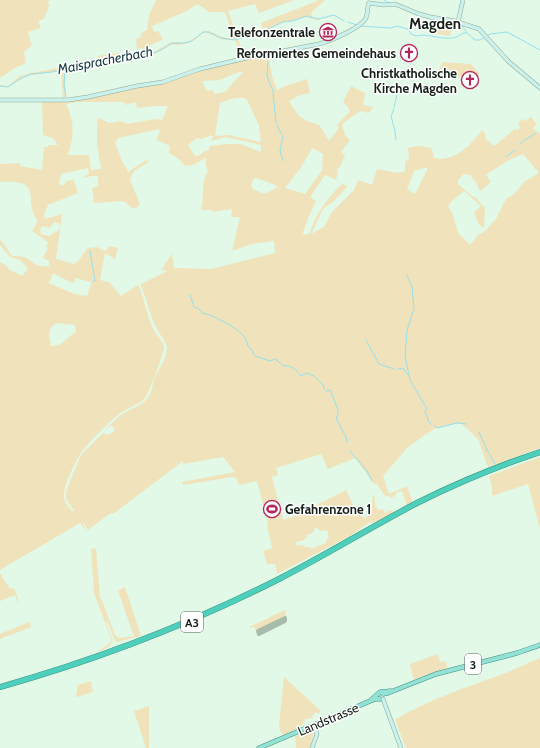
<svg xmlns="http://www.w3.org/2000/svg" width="540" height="748" viewBox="0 0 540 748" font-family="Cabin,sans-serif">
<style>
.green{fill:#f0e3bb;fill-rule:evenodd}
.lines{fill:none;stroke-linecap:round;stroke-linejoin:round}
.stream{stroke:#94e0ee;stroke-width:1}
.taxiway{stroke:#a8bcac;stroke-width:4}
.secondary-casing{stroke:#92a896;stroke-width:4.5}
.primary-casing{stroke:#3a9182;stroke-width:5}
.highway-casing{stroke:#3a9182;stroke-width:6}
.secondary{stroke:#caf1eb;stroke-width:3.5}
.primary{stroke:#94e2d6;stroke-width:4}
.highway{stroke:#4dcfbb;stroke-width:5}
.labels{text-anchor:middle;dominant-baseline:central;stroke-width:3;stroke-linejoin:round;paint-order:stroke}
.shield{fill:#fff;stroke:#5c625d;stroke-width:1}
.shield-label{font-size:12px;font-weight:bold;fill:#161f18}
.poi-label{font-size:13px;font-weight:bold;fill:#161f18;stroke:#fff;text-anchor:end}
.street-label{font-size:13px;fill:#161f18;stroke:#fff}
.water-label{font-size:14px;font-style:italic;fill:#193e44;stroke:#fff}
.quarter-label{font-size:15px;font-weight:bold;fill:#161f18;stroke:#fff}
</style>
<rect width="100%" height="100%" fill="#e1f9e6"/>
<path class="green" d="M0,0H50L48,2L49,6L44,19L38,21L41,28L28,32L31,43L33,44L24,52L26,63L15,68L0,78Z
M156,0H294L259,13L255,4L228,11L238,38L254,34L263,30L261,23L317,1V0H325L311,13L312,17L321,19L317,20L306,17L292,21L283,22L257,34L238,39L245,59L267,55L269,58L272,76L277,90L288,85L307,79L310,93L300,95L289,101L299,116L311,123H314L320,126L329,141L339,128L337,125L350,111L348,107L343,102L351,86L365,93L363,105L373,107L369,113L360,111L342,124L345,135L350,140L341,152L345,155L340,167L339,168L338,167L337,169L338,171L336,180L325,175L310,197L316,201L308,218L302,235L309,234C316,214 327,198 342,184L348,186L334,201L323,209L311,234L324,227L332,212L354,190L358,180L372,185L377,169C386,170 397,175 405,171V161L409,160L408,148L418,146L431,148L433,152L434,158C454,163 472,144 482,130L485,133L486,139L494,146L515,129L517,130L520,128L518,123L522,119L525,121L531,117L537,125L533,128L540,134V448L488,467L478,439L462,424L458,423L434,429L425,435L407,448L383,476L389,494L407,486L413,504L380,521L373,523L370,522L350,536L277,574L275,564H267L263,551L272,548L267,525L268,523L257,481L239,485L236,478L233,477L183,485L182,482L235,472L223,457L183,464V461L113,514L112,513L108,515L88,530L84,523L83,524L87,532L80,523L0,570V262L4,264L10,270L22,276L28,269L20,260L10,257L0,245V239L12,256C17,256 23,256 28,259C35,264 39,268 49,266V261L43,258L48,248L46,247L48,242L32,231L38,221C22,201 46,179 0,182V164L20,163V166L42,170L44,147H48L49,145H58L53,138L43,135L42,102H16V100L66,101L144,86L242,59L235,40H223L205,32L189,43L180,45H169L162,50L151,56L135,58L123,61H110L92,66L66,70L65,83L66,97L63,98L61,71L25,76L9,87H0V85L8,86L20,76L26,74L95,61L97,59L98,56L119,53L120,57L144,51L143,48L137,49L136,39L141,37V33L147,30L149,15ZM197,4L210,12H225L234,38C220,39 216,32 205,31L188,42H171L154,52L149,46L163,39L158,31L154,32L152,26L187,11ZM239,72H243L225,92L214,94L213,90L207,91L202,81L219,80ZM239,98H245L248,102L259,126L261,142L229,135L215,136L220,103L231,99ZM77,102H124L125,105L136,102L137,108L155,106H168L162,120L156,119L126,124L123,121L109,123L99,118L97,120V144L101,169L91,170L89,155H68C74,137 75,122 66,104ZM160,129L157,140L170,146L169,153L180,160L185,166L193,165L206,158V167L208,171C201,181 204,198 201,210H212L213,212L232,209L231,217H240L232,251L252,244L274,241L275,253L211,269L174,268L172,254L165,264L162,270L167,271L141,284V286C147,300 150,316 157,329C160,335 166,341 167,348C167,358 158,370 154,379C152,386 152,394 147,399C140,407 129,409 121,415C115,419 110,425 105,430L112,425L115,430L110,434H109L107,435L104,433L102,434L81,455L66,491V498L68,502L74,510L72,511C68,506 64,502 64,495C64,485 75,462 81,453C88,443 111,419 122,412C129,407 139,405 145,398C148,396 165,350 164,347C163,341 158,337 155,332C147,319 145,300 139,286L138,285L121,296L109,282L100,280L105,253L115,259L118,248L110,246L105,251L97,247L88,248L77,262L74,264L56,259L62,215V214L45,219L44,215L48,205L78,193L74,181L75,179L65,182V184L61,186L59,183L61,174L88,168L89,174L84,176L85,178L91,176H98V186L92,188L94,203L123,201L134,209L140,205L130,179L134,171L149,162L146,160L128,172L122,161L115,143L118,138ZM211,135L213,137L211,141L226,137L261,145V152L240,144H226L210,146L209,150C203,150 200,157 195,156L188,145L197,138L202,139ZM312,148L323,154L322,170L305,194L285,188L302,166ZM523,154L539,173L524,182L514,194L506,199L496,219L484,232L476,236L477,237L470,245L458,233L453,215L448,206L453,200L464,191L481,206L474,212L478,223L483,228H484L485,208L475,197L472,196L458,184V181L463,174L470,175L477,184L479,190L481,191L491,182L486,175L487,174L509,160ZM427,167V170L415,194L407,189L414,171ZM254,178H256L278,186L273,190L264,194L253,189L251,185ZM54,222L60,224L59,230L49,236L41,234L40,230L42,226L50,228ZM53,273L72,283H74L75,278L91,282V285L87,296L74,294L49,283ZM56,323L75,325L76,332C66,337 64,346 51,346C49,337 47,329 56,323ZM321,454L328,469L355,458L375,485L376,483L386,497L389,495L390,498L395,496L397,492L402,491L407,506L394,512L390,510L385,513L383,509L379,510L375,506V497L373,495C372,505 373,514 364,518L356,510L346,490L297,515L283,520L272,477L278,475L276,468ZM317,528L320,531L327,530L329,538L326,540V543L311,549L310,547H305L304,545L297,546L296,542L304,540L307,537V535L314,532V529Z
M431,20L452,24L450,36L429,33Z
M442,62L471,64L479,73V75L478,76L472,74L474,80L467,83V86H461L462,76L459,77L440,69Z
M540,457V529L528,484L492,496V486L489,476Z
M92,548L93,549L96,548L100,598H101L115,635L119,638L134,636L118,591L125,587L141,636L117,642L114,639L107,620L106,621L113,642L107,648L96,653L112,641L94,593L91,549Z
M0,573L10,589L14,588L19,601L18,602L15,595L0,601Z
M285,610L286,622L258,635L254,627L250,628L249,627Z
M29,622L31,627L0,639V634Z
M438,654L440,662L446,661L447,668L414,680L410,664Z
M540,658V748H406L395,720L396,719C427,701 458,690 492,678C508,672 524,665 540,658Z
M284,677L321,711L318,714L316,712L312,716L313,718L306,719L300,728L284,735L282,734L279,727Z
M91,681L93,692L77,697L76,696L78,685Z
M149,706V748H146L134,711Z
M310,730H313L314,732L310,748H296L295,736Z"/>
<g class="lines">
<path class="stream" d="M384,0L388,3
M403,9L415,14
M433,19L440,20
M348,22L357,25
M461,24L467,33L475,40H480L490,34L507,32L540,50
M360,26L391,28L397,26L408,29L411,34L416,36C431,32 449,45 463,33H466
M268,62L267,76L273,91L276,123
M65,70L64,85L66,97
M0,86L8,87L18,80L31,74L52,72L92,65L102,61H119L138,55L151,54L163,49L172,43H184L192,41L203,32H209L221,38L234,40L257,34L283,22L292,21L307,16L318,19L334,15L344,21
M394,107L398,90
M394,109L391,116L395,131
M277,125L282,135
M395,132L396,140
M527,139L536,133
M520,144L526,139
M506,157L515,150
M283,161L280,151L283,136
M90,251L95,281L93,282
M407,275L412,287L414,309L407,330L405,356L410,380L427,409L425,411L426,415L427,416L428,421L431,424
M190,295L194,307L198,308L202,313C211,314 242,330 245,338C246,339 247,344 248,346L251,349L255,356L270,361L275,359L284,366C292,365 296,370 301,376L307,373L314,376L324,386V389
M366,340L379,364L394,369
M398,369L403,368L408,375
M326,391L330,390L338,410V415L336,418L346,437L347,442
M434,425L437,428L457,423L466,424
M479,432L487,450
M487,450L495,464
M350,451L367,471L372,481"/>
<path class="taxiway" d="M285,618V621L259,634L258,631Z"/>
<g class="secondary-casing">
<path id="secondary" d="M369,3L384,5L395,4L419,14L430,17L455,21L479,29L508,61L540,88
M458,22L463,0
M0,100H68L88,97L137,86L163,82L200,69L246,58L319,44C330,41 361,28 366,18C368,13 367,8 369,3
M383,699L401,748
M312,748L317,734L315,725"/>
</g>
<g class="primary-casing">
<path id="primary" d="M383,694L388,693L436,674L517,653L540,645
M371,700L380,692L391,691
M259,748L375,699H380"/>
</g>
<g class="highway-casing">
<path id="highway" d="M0,687C96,660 190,624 279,579C326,555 371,527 417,503C457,483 498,466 540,452"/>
</g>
<use href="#secondary" class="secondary"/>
<use href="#primary" class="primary"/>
<use href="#highway" class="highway"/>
</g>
<defs>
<g id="museum-ring" transform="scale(0.9)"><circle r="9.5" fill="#fff" stroke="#b4265c" stroke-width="1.5"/><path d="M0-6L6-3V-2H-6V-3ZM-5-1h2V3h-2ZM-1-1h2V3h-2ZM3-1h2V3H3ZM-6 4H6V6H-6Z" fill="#b4265c"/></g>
<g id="church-ring" transform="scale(0.9)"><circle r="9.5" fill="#fff" stroke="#b4265c" stroke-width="1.5"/><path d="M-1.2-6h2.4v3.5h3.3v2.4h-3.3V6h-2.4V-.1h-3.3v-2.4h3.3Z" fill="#b4265c"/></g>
<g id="stadium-ring" transform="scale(0.9)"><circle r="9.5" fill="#fff" stroke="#b4265c" stroke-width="1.5"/><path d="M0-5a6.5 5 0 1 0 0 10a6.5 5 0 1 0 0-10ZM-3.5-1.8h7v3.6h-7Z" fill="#b4265c"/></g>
</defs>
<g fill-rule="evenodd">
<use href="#museum-ring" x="328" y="32"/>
<use href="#church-ring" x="409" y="53"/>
<use href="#church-ring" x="470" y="80"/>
<use href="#stadium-ring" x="272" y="509"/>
</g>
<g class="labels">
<g class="shield">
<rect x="181" y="612" width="22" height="20" rx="3"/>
<rect x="465" y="654" width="16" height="20" rx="3"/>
</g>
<g class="shield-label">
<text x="192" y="622">A3</text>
<text x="473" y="664">3</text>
</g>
<g class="poi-label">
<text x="315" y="32">Telefonzentrale</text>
<text x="396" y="53">Reformiertes Gemeindehaus</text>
<text x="457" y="73">Christkatholische<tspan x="457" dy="15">Kirche Magden</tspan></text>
<text x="285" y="509" text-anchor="start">Gefahrenzone 1</text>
</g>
<g class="street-label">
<text transform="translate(328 719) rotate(-23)">Landstrasse</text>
</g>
<g class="water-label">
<text transform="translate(105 60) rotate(-11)">Maispracherbach</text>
</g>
<g class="quarter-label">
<text x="435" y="24">Magden</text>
</g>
</g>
</svg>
